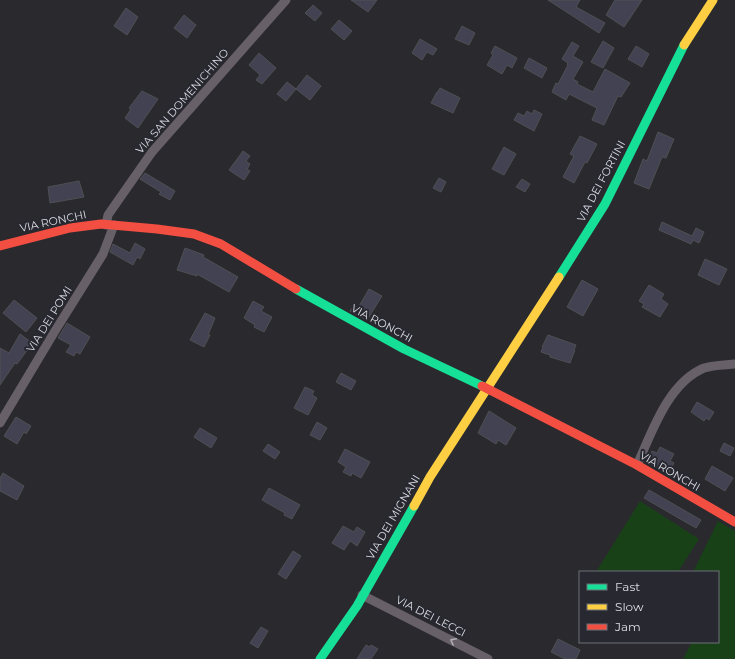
<svg xmlns="http://www.w3.org/2000/svg" width="735" height="659" viewBox="0 0 735 659" font-family="Montserrat,sans-serif">
<style>
.green{fill:#194118}
.building{fill:#424252;stroke:#4f5054}
.lines{fill:none;stroke-linecap:round;stroke-linejoin:round}
.street{stroke:#686069;stroke-width:9}
.fast{stroke:#16e098;stroke-width:9}
.slow{stroke:#ffcf43;stroke-width:9}
.jam{stroke:#f24e42;stroke-width:9}
.oneway{stroke:#aeabb2}
.labels{text-anchor:middle;dominant-baseline:central;stroke-width:4;stroke-linejoin:round;paint-order:stroke}
.street-label{font-size:11px;fill:#dcdde3;stroke:#272830}
</style>
<rect width="100%" height="100%" fill="#29292e"/>
<path class="green" d="M640,501L699,539L678,572H596Z
M718,521L735,531V659H683L692,642H718V572H693Z"/>
<path class="building" d="M351,0H377L368,12Z
M548,0H580L576,7L605,23L599,33Z
M615,0H642L624,27L606,15Z
M313,5L322,13L315,21L305,13Z
M126,8L138,17L127,35L114,26Z
M184,15L196,25L187,38L174,28Z
M339,20L352,31L344,40L331,29Z
M462,26L475,33L469,45L455,39Z
M420,39L437,49L433,55L427,52L422,60L412,53Z
M603,41L614,48L603,68L591,62Z
M572,42L579,46L573,56L583,62L573,79L578,82L577,84L593,92L605,69L630,83L621,97L618,96L604,125L592,120L597,108L569,94L566,100L552,92L556,83L558,84L568,65L567,64L568,63L562,59Z
M495,46L517,58L512,68L507,65L502,74L487,65L493,55L491,53Z
M636,46L649,54L642,67L628,59Z
M259,53L276,68L262,84L256,80L260,75L249,65Z
M529,58L547,68L542,78L524,68Z
M307,75L321,86L310,100L296,89Z
M287,82L296,89L286,101L277,94Z
M440,88L460,98L453,113L431,103L437,92H438Z
M142,91L158,99L138,128L125,118L131,109L129,108Z
M534,110L542,114L534,131L514,120L518,113L524,116L527,111L532,114Z
M658,132L674,139L666,158L662,157L649,189L634,183L643,159L647,161Z
M580,136L597,144L587,163L585,162L574,183L563,177L574,156L570,154Z
M504,147L516,154L504,175L492,169Z
M243,151L250,156L246,161L250,164L247,169L250,171L244,180L229,170Z
M145,173L175,191L170,200L159,194L161,192L140,179Z
M439,178L446,182L441,192L433,188Z
M522,179L530,184L525,192L516,187Z
M79,181L84,197L50,203L48,187Z
M662,222L692,236L696,228L704,232L699,243L693,240L691,244L659,230Z
M135,243L145,249L140,259L137,257L133,265L110,252L113,244L130,253Z
M185,248L204,255L203,257L238,277L229,292L197,274V276L177,270Z
M705,259L727,269L719,285L698,275Z
M582,280L598,289L583,316L567,307Z
M649,285L664,294L661,299L668,304L660,317L642,307L644,304L639,301Z
M369,289L382,296L367,320L350,311L354,305L358,308Z
M14,300L37,318L26,332L3,313Z
M253,301L264,307L261,311L272,317L264,332L254,327L255,325L244,318Z
M205,313L215,318L208,335H210L204,347L190,340Z
M67,323L90,337L80,354L76,352L74,356L66,352L71,345L58,338Z
M20,334L31,342L27,348L28,349L17,364L15,363L0,385V348L9,353Z
M548,335L576,345L574,350H575L570,363L550,357V355L541,352L543,347H542Z
M341,373L356,381L351,390L336,382Z
M305,387L314,391L312,395L317,398L308,415L294,408Z
M697,402L714,412L709,420L706,418L704,421L691,412Z
M489,411L516,428L506,445L498,440L496,444L478,433Z
M16,417L31,426L26,434L24,432L17,444L4,436Z
M317,422L327,428L320,440L310,435Z
M200,428L217,438L211,448L194,437Z
M724,443L734,448L730,456L720,451Z
M268,444L280,452L275,459L263,451Z
M660,447L674,454L670,461L674,463L668,474L647,462L652,451L657,453Z
M345,449L370,462L361,478L352,473L351,476L343,472L346,467L338,462Z
M712,466L733,478L725,491L705,479Z
M3,473L24,486L17,500L0,491V478Z
M269,488L300,505L292,519L284,515L285,513L262,500Z
M649,490L701,520L696,528L644,498Z
M343,526L354,532L357,527L365,532L357,546L350,541L344,550L332,543Z
M293,551L301,556L286,579L278,574Z
M261,627L268,631L258,648L250,643Z
M558,639L580,650L576,659H565L551,652Z
M366,645L370,647L371,645L378,649L371,659H357Z"/>
<g class="lines">
<path class="street" d="M106,225L108,215L152,152L286,0
M0,423L55,331L103,254L114,225
M637,465C652,432 668,383 704,368C713,365 726,365 735,364
M362,595L488,659"/>
<path class="fast" d="M559,277L605,204L684,45
M296,289L404,349L482,386
M320,659L357,606L414,506"/>
<path class="slow" d="M684,45L713,0
M414,506L430,477L559,277"/>
<path class="jam" d="M0,246L70,228L101,224L157,229L194,234L221,244L296,289
M482,386L637,465L735,522"/>
</g>
<defs><path id="oneway-chevron" d="M-2-3.5L2.5 0L-2 3.5" fill="none" stroke-width="1.6" stroke-linecap="round" stroke-linejoin="round"/></defs>
<use class="oneway" href="#oneway-chevron" transform="translate(453 641) rotate(-153)"/>
<g class="labels">
<g class="street-label">
<text transform="translate(182 101) rotate(-49)">VIA SAN DOMENICHINO</text>
<text transform="translate(601 181) rotate(-62)">VIA DEI FORTINI</text>
<text transform="translate(53 221) rotate(-12)">VIA RONCHI</text>
<text transform="translate(49 319) rotate(-58)">VIA DEI POMI</text>
<text transform="translate(382 323) rotate(28)">VIA RONCHI</text>
<text transform="translate(670 471) rotate(30)">VIA RONCHI</text>
<text transform="translate(393 517) rotate(-60)">VIA DEI MIGNANI</text>
<text transform="translate(431 616) rotate(27)">VIA DEI LECCI</text>
</g>
</g>
<rect x="579" y="571" width="140" height="72" fill="#272830" stroke="#6f7078"/>
<rect x="587" y="584" width="20" height="6" fill="#16e098" stroke="#6f7078"/>
<text x="615" y="591" font-size="12" fill="#dcdde3">Fast</text>
<rect x="587" y="604" width="20" height="6" fill="#ffcf43" stroke="#6f7078"/>
<text x="615" y="611" font-size="12" fill="#dcdde3">Slow</text>
<rect x="587" y="624" width="20" height="6" fill="#f24e42" stroke="#6f7078"/>
<text x="615" y="631" font-size="12" fill="#dcdde3">Jam</text>
</svg>
